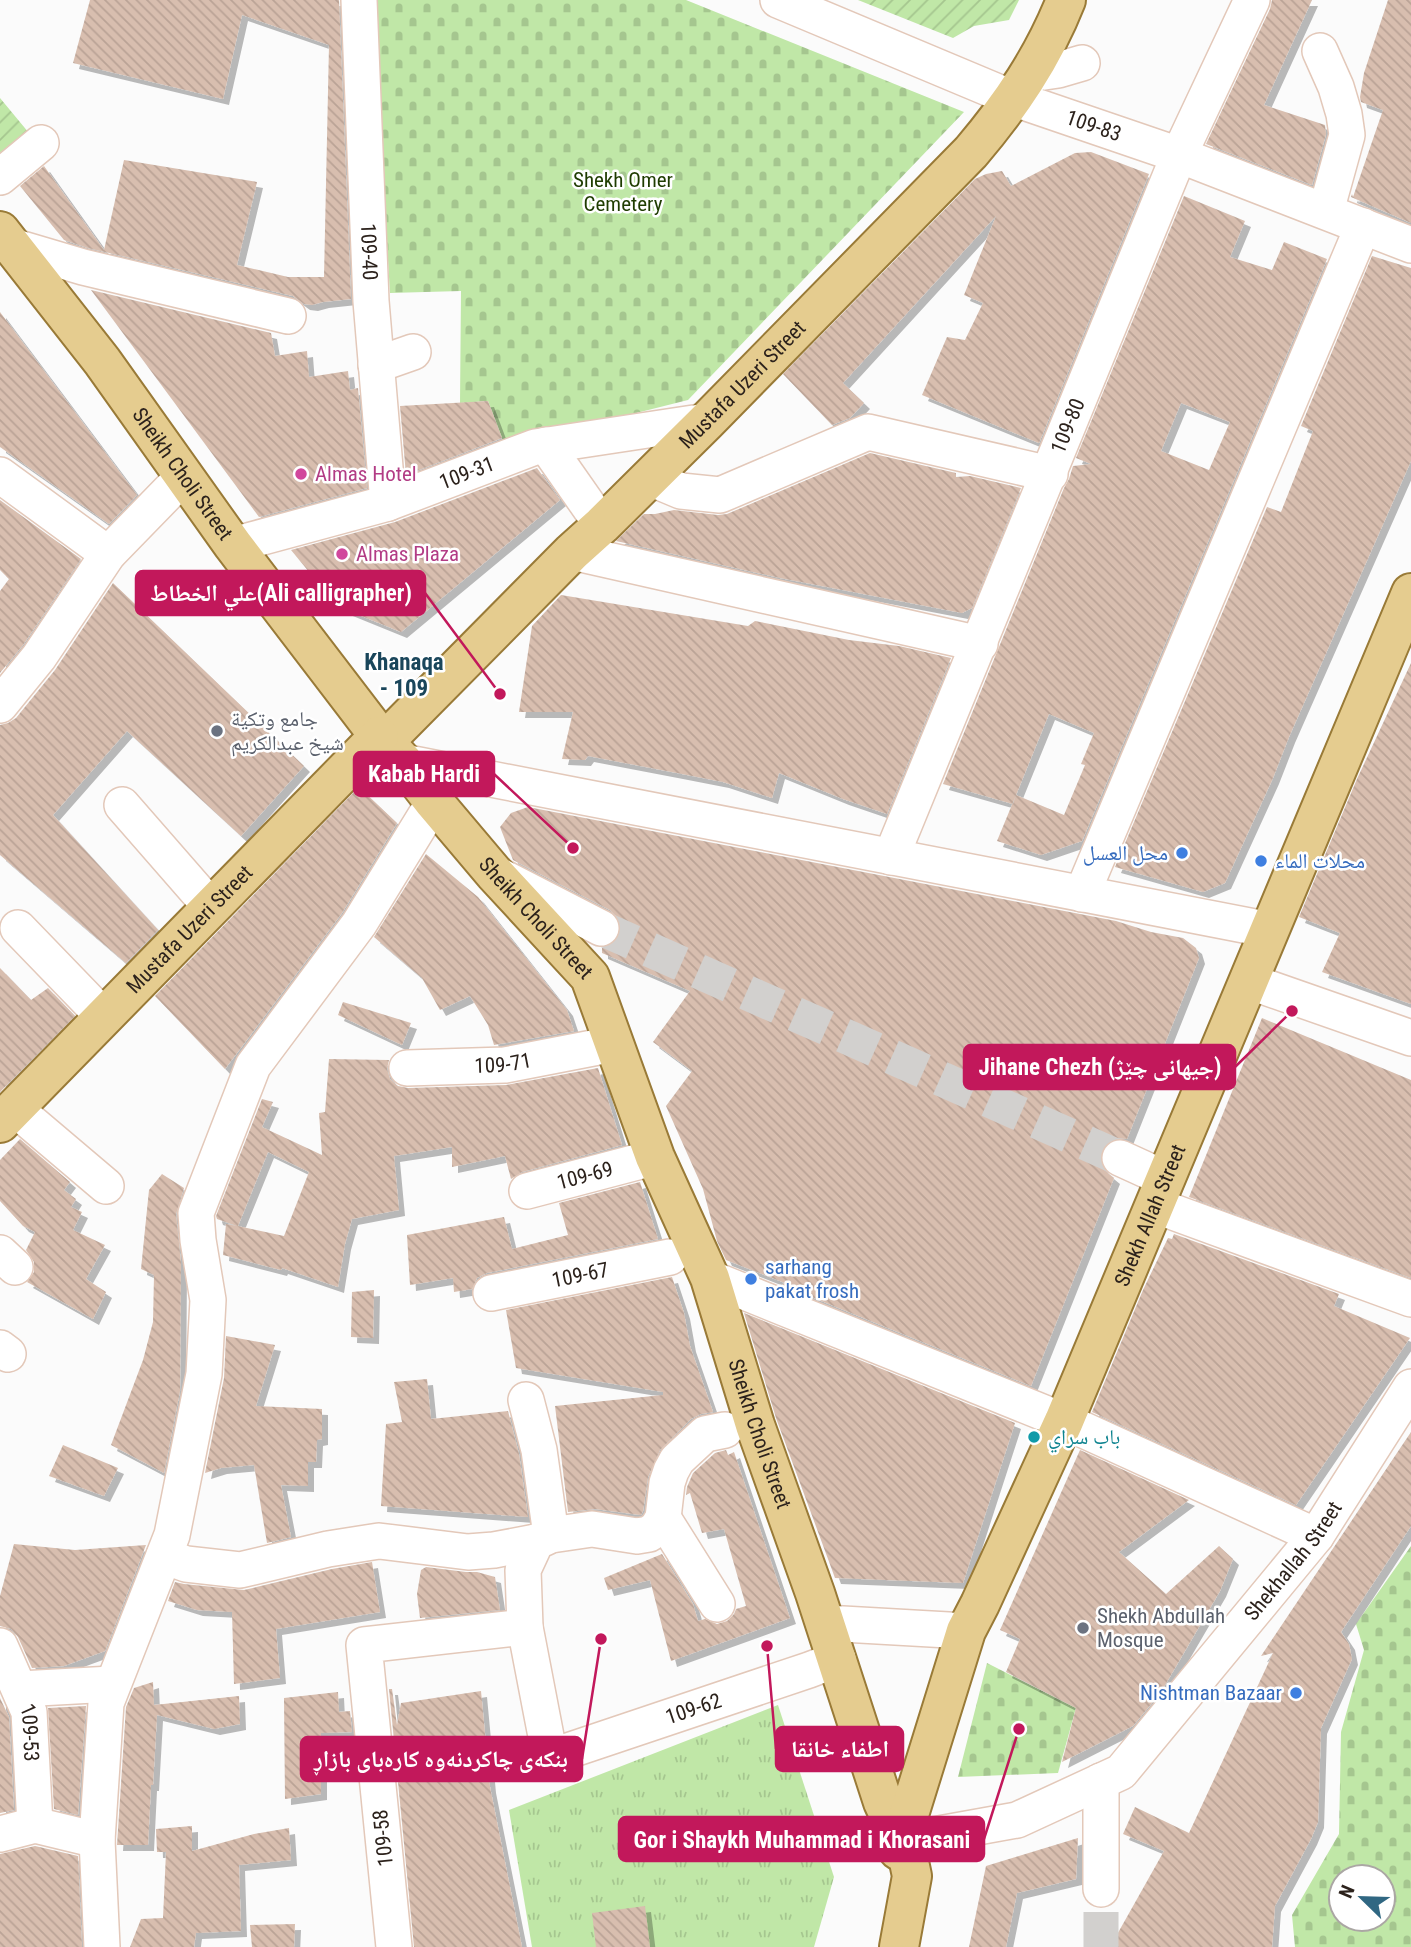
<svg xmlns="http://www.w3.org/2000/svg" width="1411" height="1947" viewBox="0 0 1411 1947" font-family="'Roboto Condensed','Noto Naskh Arabic',sans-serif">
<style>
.cemetery{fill:url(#cemetery-stones);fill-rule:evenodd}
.park{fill:url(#park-tufts)}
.garden{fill:url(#garden-furrows)}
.building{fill:url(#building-back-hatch);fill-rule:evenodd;filter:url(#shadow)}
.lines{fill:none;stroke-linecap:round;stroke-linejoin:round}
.minor-tunnel{stroke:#d2d0ce;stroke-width:35;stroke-dasharray:35 18;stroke-linecap:butt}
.minor-casing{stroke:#e3c8b9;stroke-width:38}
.major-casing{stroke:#997a37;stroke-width:42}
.minor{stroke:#fff;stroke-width:35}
.major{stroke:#e5cc8f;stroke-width:38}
.hotel-dot{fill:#d1479c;stroke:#fff;stroke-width:2.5}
.worship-dot{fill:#6b7280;stroke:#fff;stroke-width:2.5}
.shop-dot{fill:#3f7fe0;stroke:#fff;stroke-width:2.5}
.culture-dot{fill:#0f9aa8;stroke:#fff;stroke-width:2.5}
.labels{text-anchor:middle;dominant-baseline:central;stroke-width:5;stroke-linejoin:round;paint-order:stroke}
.street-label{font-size:21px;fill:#2c221c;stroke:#fff}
.park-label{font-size:21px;fill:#1f3c01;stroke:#fff}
.hotel-label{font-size:21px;fill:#b23c85;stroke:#fff;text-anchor:start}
.worship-label{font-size:21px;fill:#5b616d;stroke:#fff;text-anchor:start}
.shop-label{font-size:21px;fill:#366cbe;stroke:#fff;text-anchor:end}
.culture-label{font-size:21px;fill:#0d838f;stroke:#fff;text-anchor:start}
.neighbourhood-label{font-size:23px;font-weight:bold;fill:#1a465b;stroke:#fff}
.leader{fill:none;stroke:#c2185b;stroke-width:2.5}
.callout-dot{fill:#c2185b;stroke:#fff;stroke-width:2.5}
.callout{fill:#c2185b;stroke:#c2185b;stroke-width:2.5}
.callout-label{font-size:23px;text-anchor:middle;font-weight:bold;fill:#fff}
</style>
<defs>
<pattern id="cemetery-stones" width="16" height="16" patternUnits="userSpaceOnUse" patternTransform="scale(1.75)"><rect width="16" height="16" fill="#c0e7a7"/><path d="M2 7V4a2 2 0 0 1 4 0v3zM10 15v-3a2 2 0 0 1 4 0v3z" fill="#a5c68f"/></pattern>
<pattern id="park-tufts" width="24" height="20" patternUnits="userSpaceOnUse" patternTransform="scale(1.75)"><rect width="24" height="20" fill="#c0e7a7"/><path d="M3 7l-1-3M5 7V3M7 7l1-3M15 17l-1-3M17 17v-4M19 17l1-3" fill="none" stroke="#a5c68f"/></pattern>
<pattern id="garden-furrows" width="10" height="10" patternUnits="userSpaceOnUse" patternTransform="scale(1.75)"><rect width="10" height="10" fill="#c0e7a7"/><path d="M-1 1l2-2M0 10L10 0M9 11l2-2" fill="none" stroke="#a5c68f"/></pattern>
<pattern id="building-back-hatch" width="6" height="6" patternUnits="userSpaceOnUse" patternTransform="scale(1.75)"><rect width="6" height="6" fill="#d8beaf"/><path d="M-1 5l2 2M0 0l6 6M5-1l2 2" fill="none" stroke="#baa396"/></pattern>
<filter id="shadow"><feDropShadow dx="6" dy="6" stdDeviation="0" flood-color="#0004"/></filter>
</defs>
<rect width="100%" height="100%" fill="#fbfbfb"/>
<path class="cemetery" d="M372,0H686L964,112L688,400L505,446L488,401L460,403L461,291L390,293Z
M1411,1546V1947H1295L1292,1915L1339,1834L1341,1732L1364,1650L1356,1624ZM1341,1877H1383V1919H1341Z
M987,1663L1076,1708L1058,1773L958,1777Z"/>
<path class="park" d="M778,1705L834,1877L814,1947H532L509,1810Z"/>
<path class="garden" d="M858,0H1019L1009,20L974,26L953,38Z
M0,98L29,133L0,173Z"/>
<path class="building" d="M90,0H339L351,299L323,302L312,305L304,304L293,296L88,248L64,240L20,186L44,166L104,250L124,160L257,182L237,265L288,277H324L329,45L242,15L223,99L73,63Z
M1272,0H1312L1264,105L1325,125L1326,134L1312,185L1206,144L1270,9Z
M1388,0H1411V223L1351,197L1352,194L1353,197L1383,110L1361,102L1360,97L1364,73Z
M1091,152L1149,174L1039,443L922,395L947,337L965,340L983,303L964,295L996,216L843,383L864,403L850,418L832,425L783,374L975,179L986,174L1002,171L1011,186L1075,153Z
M1184,196L1245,221L1230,257L1272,270L1284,242L1327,259L1082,841L1041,855L997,841L1016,795L1013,804L943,784L1064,488L1069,479L1073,466L1091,464L1076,458ZM1181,403L1230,422L1209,470L1161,451ZM1049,714L1094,733L1081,764L1085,765L1064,815L1016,795Z
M1372,256L1411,268V461L1289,737L1273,778L1225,883L1203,892L1115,867L1267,507L1281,512L1313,431L1301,426Z
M91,290L271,333L275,356L307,351L309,377L348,371L350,390L358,388L367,488L259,517Z
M0,312L137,495L109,524L0,447Z
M488,401L502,438L406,475L400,406Z
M870,453L956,473V477L970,476L1021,488L972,608L962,613L780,578L616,541L644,514H655L674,510L718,515L727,514Z
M537,468L560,500L401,632L337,606L291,550L395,522Z
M0,500L81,559L23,645L0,673V591L9,579L0,570Z
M113,583L304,766L241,836L127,731L53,815L158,930L126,963L0,855V725L8,723L16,718L55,670Z
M561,595L748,626L755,621L849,640L899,646L951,658L887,814L843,799L779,773L772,798L723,782L677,773L588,756L585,760L562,759L573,712H519L532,626Z
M1411,663V1004L1322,972L1340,933L1299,917L1357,779Z
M359,787L397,823L342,913L225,1069L155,996Z
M528,807L1116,921L1151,932L1183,938L1196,948L1199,958L1127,1139L1117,1138L1109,1141L1101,1150L1100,1161L1103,1169L1114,1178L1031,1386L782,1285L785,1283L726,1260L717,1241L703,1189L666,1106L692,1071L653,1042L690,991L602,953V948L612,944L619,937L621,926L617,917L610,910L513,860L500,827L511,813Z
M426,854L478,897L567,1010L574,1031L494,1045L488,1025L470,996L440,1010L422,978L374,937Z
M0,968L31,1000L48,988L75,1016L0,1092Z
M343,1002L411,1023L402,1045L338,1015Z
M1262,1018L1411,1080V1278L1189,1197Z
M329,1059L389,1060L387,1069L390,1079L398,1086L408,1088L506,1085L598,1068L622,1145L522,1172L511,1179L505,1156L452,1167V1147L394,1156L399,1210L352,1219L345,1244L338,1287L282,1268L281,1270L223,1255L226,1224L237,1226L217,1219L216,1216L262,1099L273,1102L262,1127L322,1155L319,1113L325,1112ZM268,1152L309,1172L284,1236L238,1226Z
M20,1139L70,1182L64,1190L76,1199L71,1207L82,1212L73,1230L105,1245L86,1279L106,1292L93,1319L27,1282L34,1272V1262L26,1250L35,1232L23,1226L0,1201V1160Z
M162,1174L184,1188L176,1214L181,1263L180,1391L164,1473L111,1445L143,1360L153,1322L154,1275L141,1269L149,1190Z
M640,1182L658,1239L487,1273L477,1278L472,1289L454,1292L453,1278L410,1285L407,1235L504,1217L512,1249L568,1235L559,1203Z
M1174,1234L1339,1294L1334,1306L1410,1338L1296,1505L1092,1412L1143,1290L1168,1238L1172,1239Z
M672,1277L684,1313L690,1346L713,1412L701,1414L691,1419L660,1450L648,1477L643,1511L641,1515L595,1509L568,1512L555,1406L663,1395V1392L516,1368L506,1310Z
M374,1290L373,1338L351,1337L352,1292Z
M744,1313L1015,1423L963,1583L835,1578L776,1418Z
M226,1336L275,1345L256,1406L322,1409V1439L317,1440L316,1462H308V1486L281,1485L291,1537L267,1543L254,1465L221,1468L205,1473L224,1378Z
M427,1379L431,1419L508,1411L519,1454L528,1517L381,1506L386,1424L402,1422L394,1382Z
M1411,1432V1526L1341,1632L1349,1644L1352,1659L1321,1728L1318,1822L1311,1839L1275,1906L1272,1947H1110L1164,1851L1123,1834L1135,1807L1189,1833L1273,1653L1261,1656Z
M63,1445L118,1468L104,1496L49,1476Z
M726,1450L728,1455L734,1452L790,1618L671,1661L650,1580L608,1590L604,1578L662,1554L693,1604L698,1621L705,1619L717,1624L727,1621L734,1614L736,1609L746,1606L724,1529L702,1533L690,1493L686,1495L687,1487L693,1473L715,1453Z
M1080,1450L1189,1500L1119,1552L1166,1594L1219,1546L1233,1559L1220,1591L1161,1692L1133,1726L1062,1762L1076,1708L1006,1672L1020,1639L1000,1630Z
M14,1544L75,1550L146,1545L105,1651L64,1666L32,1668L18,1637L11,1629L0,1626V1596Z
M372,1562L380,1612L276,1629L280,1678L234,1684L232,1612L197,1610L168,1601L175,1582L184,1584L244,1590L332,1569Z
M426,1567L466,1572H477L495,1577L500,1610L420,1618L417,1594L421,1570Z
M153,1682L154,1705L239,1696L240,1724L214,1729L157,1715L153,1785H151L148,1845H117L126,1707L134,1688Z
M389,1689H392L397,1725L401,1703L481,1691L490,1787L522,1947H414Z
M338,1692L339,1712L350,1711L352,1732L321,1733V1794L285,1799L284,1698Z
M0,1698L9,1717L14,1810L0,1813Z
M86,1706L78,1815L54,1809L48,1708Z
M192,1826V1851L254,1834L289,1828L291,1860L239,1865L241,1931L196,1933L194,1947H130L141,1919L163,1918L166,1852H157L156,1829Z
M1078,1838L1076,1879L1017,1893L1006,1947H969L986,1866Z
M35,1846L78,1856L82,1947H0V1854Z
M645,1906L650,1947H596L592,1913Z
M295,1924L294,1947H252L250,1925Z"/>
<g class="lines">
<path class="minor-tunnel" d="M601,928L1120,1158
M1101,1947V1889"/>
<g class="minor-casing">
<g id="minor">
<path id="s1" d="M359,0L371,301L388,503"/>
<path id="s2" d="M778,0L1012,98L1179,155L1411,245"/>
<path d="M1320,51L1336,87L1344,114L1347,135L1326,211"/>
<path d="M1031,74L1058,70L1082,63"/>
<path d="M0,177L41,143"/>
<path d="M12,246L83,267L288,316"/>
<path d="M376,365L413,352"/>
<path d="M546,445L602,525"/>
<path d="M0,475L108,554"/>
<path d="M650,478L681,491L720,495L868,432L1050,474"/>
<path id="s3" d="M233,545L388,503L535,447L707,421"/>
<path d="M572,552L980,644"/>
<path d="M0,705L39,657L108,554L183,477"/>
<path d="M403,762L1270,930"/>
<path d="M122,805L211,907"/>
<path id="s4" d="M891,857L1179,155L1252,0"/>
<path d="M502,877L601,928"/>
<path d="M1082,894L1363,226"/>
<path d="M18,928L104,1017"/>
<path d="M1248,981L1411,1038"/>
<path id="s5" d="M407,1068L505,1065L598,1047"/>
<path d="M14,1108L106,1186"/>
<path d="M1120,1158L1166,1179"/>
<path id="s6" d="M527,1191L641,1161"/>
<path d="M1154,1205L1411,1299"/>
<path d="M0,1253L15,1267"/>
<path d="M710,1278L1064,1421L1316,1536"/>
<path id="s7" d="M491,1293L670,1257"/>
<path d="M0,1348L8,1354"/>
<path d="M526,1400L539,1450L551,1535"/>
<path id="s8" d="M725,1430L705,1434L677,1460L671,1471L667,1483L663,1518L657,1528L649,1534L637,1536L592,1529L551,1535L536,1542L523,1570L525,1627L550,1757L809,1670L838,1659"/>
<path d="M663,1518L717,1604"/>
<path d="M164,1556L186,1564L240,1570L328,1549L379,1541L468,1552L494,1550L536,1542"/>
<path d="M825,1623L966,1631"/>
<path id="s9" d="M0,1646L29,1712L35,1825"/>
<path d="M20,1689L112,1684"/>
<path d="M0,1834L35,1825L97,1840"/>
<path id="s10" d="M900,1841L1017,1820L1121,1772L1316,1536L1411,1387"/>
<path d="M1101,1889V1781"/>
<path d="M102,1947L97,1840L106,1703L172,1535L204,1374L208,1300L198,1240L196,1213L253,1066L359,924L434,802"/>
<path d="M394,1947L364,1645L525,1627"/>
</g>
</g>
<g class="major-casing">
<g id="major">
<path id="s11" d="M0,231L102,361L233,545L379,736L403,762L434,802L494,873L590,977L655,1157L710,1278L755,1425L815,1593L883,1802L908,1857L912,1876L899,1947"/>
<path id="s12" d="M384,742L572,552L602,525L707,421L971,152C1011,105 1043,58 1066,0"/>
<path id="s13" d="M0,1123L379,736"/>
<path id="s14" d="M898,1850L966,1631L980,1604L1064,1421L1411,593"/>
</g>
</g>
<use href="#minor" class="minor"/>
<use href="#major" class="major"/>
</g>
<g class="hotel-dot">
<circle cx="301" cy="474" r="7"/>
<circle cx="342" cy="554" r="7"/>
</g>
<g class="worship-dot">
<circle cx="217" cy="731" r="7"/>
<circle cx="1083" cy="1628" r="7"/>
</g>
<g class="shop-dot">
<circle cx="1182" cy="853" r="7"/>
<circle cx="1261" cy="861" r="7"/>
<circle cx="751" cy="1279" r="7"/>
<circle cx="1296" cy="1693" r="7"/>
</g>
<circle class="culture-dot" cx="1034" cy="1437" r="7"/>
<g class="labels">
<g class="street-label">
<text stroke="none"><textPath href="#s2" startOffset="340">109-83</textPath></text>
<text stroke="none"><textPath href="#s1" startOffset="252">109-40</textPath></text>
<text stroke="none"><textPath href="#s12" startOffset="506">Mustafa Uzeri Street</textPath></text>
<text stroke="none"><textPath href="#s4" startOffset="466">109-80</textPath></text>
<text stroke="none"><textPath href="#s3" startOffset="245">109-31</textPath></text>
<text stroke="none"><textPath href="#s11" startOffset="304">Sheikh Choli Street</textPath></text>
<text stroke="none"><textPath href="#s11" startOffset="872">Sheikh Choli Street</textPath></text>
<text stroke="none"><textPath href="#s13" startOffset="271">Mustafa Uzeri Street</textPath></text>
<text stroke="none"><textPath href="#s5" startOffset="96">109-71</textPath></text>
<text stroke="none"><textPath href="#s6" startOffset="60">109-69</textPath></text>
<text stroke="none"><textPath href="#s14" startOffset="684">Shekh Allah Street</textPath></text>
<text stroke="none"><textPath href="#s7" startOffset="91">109-67</textPath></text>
<text stroke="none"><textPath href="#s11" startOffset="1440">Sheikh Choli Street</textPath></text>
<text stroke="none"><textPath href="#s10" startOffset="506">Shekhallah Street</textPath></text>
<text stroke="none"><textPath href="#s8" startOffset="628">109-62</textPath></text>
<text stroke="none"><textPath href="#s9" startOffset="93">109-53</textPath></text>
<text transform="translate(383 1838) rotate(-96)">109-58</text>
</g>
<g class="park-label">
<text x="623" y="180">Shekh Omer<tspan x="623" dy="24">Cemetery</tspan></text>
</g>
<g class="hotel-label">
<text x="315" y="474">Almas Hotel</text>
<text x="356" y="554">Almas Plaza</text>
</g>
<g class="worship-label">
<text x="231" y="719">جامع وتكية<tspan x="231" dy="24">شيخ عبدالكريم</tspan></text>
<text x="1097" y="1616">Shekh Abdullah<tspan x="1097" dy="24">Mosque</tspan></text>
</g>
<g class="shop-label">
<text x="1168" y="853">محل العسل</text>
<text x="1275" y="861" text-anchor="start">محلات الماء</text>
<text x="765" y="1267" text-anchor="start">sarhang<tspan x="765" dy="24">pakat frosh</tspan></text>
<text x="1282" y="1693">Nishtman Bazaar</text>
</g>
<g class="culture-label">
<text x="1048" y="1437">باب سراي</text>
</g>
<g class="neighbourhood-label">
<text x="404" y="662">Khanaqa<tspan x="404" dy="26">- 109</tspan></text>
</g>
</g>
<path class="leader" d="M500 694L425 593M573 848L494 774M1292 1011L1235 1067M767 1646L776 1749M601 1639L582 1759M1019 1729L984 1839"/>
<g class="callout-dot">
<circle cx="500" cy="694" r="7"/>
<circle cx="573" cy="848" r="7"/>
<circle cx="1292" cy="1011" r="7"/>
<circle cx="767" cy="1646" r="7"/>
<circle cx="601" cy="1639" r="7"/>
<circle cx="1019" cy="1729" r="7"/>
</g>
<g class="callout">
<rect x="136" y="571" width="289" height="44" rx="7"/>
<rect x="354" y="752" width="140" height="44" rx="7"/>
<rect x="964" y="1045" width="271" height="44" rx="7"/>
<rect x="776" y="1727" width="127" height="44" rx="7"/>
<rect x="301" y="1737" width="281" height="44" rx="7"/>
<rect x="619" y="1817" width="365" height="44" rx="7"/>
</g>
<g class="callout-label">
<text x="281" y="601">علي الخطاط(Ali calligrapher)</text>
<text x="424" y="782">Kabab Hardi</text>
<text x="1100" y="1075">Jihane Chezh (جیهانی چێژ)</text>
<text x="840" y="1757">اطفاء خانقا</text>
<text x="441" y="1767">بنکەی چاکردنەوە کارەبای بازاڕ</text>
<text x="802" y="1848">Gor i Shaykh Muhammad i Khorasani</text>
</g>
<g transform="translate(1362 1898) rotate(293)"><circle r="33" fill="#ffffff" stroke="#aba7a4" stroke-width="2"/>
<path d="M0-5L12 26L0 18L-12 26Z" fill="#306782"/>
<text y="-10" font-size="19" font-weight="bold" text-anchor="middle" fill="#2c221c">N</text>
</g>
</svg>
